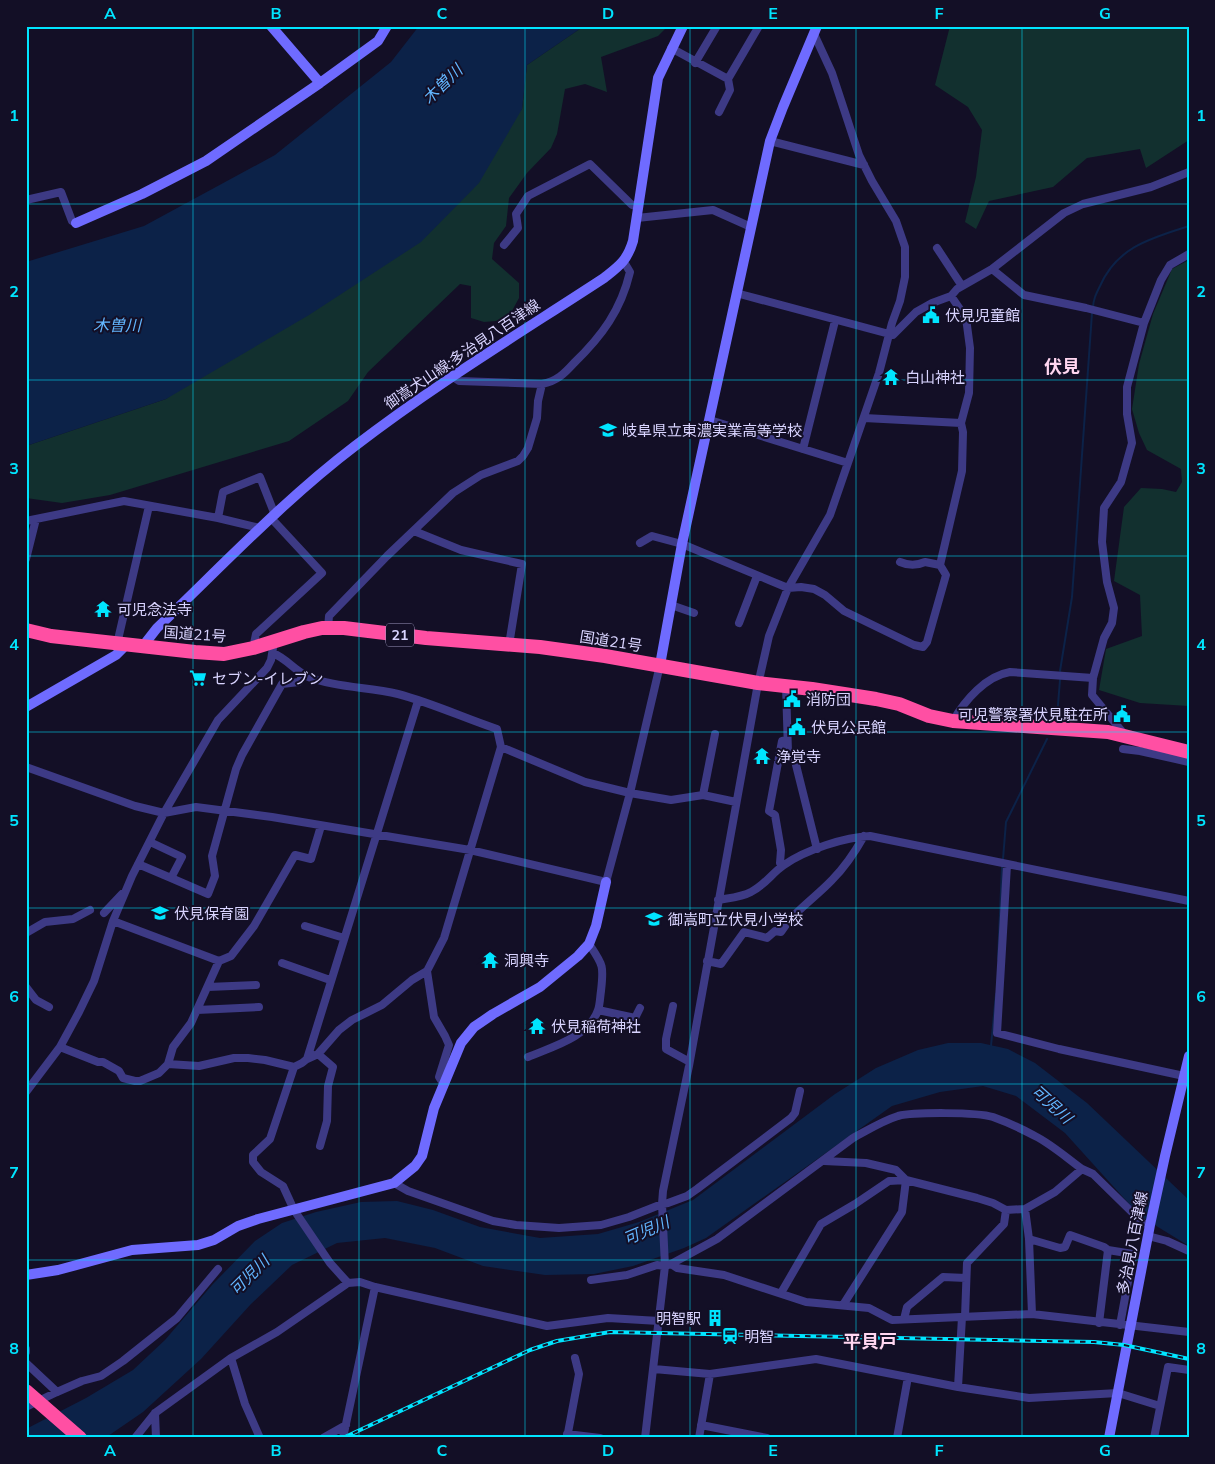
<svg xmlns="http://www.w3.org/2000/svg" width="1215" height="1464" viewBox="0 0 1215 1464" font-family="Mulish,'Noto Sans JP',sans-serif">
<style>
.green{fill:#12302f}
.water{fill:#0c2248}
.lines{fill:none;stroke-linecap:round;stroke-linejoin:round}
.stream{stroke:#0c2248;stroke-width:2}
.street{stroke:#3d3a85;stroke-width:8}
.secondary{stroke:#6f6bff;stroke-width:10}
.highway{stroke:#ff4fa3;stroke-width:14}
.rail-casing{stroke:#00e5ff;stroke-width:4}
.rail{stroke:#130f26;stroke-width:2;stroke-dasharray:5.5;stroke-linecap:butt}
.highway-bridge{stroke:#ff4fa3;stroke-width:14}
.grid{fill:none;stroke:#00e5ff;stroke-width:1;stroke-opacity:0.55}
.labels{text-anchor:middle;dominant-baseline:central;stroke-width:4;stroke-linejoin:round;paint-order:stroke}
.shield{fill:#130f26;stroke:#9e99be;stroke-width:1}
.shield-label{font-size:14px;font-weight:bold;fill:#d9d4ff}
.poi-label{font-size:15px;fill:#d9d4ff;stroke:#130f26;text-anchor:start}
.street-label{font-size:15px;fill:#d9d4ff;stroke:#130f26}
.water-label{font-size:16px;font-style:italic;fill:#62b6ff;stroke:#130f26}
.quarter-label{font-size:18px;font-weight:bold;fill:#ffd6f0;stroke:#130f26}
.neatline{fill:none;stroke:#00e5ff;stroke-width:2}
.grid-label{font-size:16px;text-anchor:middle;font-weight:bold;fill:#00e5ff}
</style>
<rect width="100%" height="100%" fill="#130f26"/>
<path class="green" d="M584,26H668L658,36L601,57L607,92L585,84L565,89L557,134L551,148L527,173L509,198L506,226L494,243L492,259L519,283V298L507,320L484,322L471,318V286L460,284L368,372L348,401L289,441L110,495L62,503L26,498V446L166,399L522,109L527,65Z
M950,26H1189V140L1146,168L1140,149L1087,158L1053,187L989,201L976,229L965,222L976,177L982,130L968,107L935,85Z
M1189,260V706L1140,703L1099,690L1106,649L1142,636L1140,595L1114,581L1124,507L1141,488L1162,489L1176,492L1182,482L1181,469L1147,450L1139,433L1132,409L1139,364L1153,314L1172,269Z"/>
<path class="water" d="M419,26H584L527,65L522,109L479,183L421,242L309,315L166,399L26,446V262L144,226L275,155L391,62Z
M948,1043H981L1008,1049L1035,1063L1087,1103L1189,1200V1246L1140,1216L1065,1133L1016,1096L983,1086L940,1092L892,1106L706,1238L684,1248L633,1266L594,1274L545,1275L483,1266L435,1248L385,1238L337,1243L292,1265L251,1304L201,1359L143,1412L108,1436L106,1438H26V1429L86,1398L133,1370L165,1340L212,1285L255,1241L282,1223L316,1212L361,1202L397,1201L433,1210L480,1227L540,1238L598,1234L639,1222L693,1200L835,1094L876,1068L918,1050Z"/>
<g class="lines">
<path class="stream" d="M1093,308C1093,300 1096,294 1100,286C1117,247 1151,238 1189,226
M1060,671L1072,597L1092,313
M1057,717L1060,680
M1003,859L1006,822L1047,739
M998,959L1002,867
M991,1046L996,994"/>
<path class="street" d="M671,48L728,79L730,90L719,112
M695,63L717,26
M728,79L759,26
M770,141L864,165
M26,200L61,192L72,221L76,223
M637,218L713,210L751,227
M504,245L518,228L516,214L528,196L590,164L632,205L639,207
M937,248L962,286
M992,269L1024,295L1086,308L1144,323
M736,293L893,335L916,312L932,303L951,296L957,289L992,269L1064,213L1083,204L1151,187L1189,172
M453,377L459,381L542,384
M864,418L961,423
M710,420L848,463
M803,449L835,321
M218,518L223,492L260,477L275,515
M26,521L124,501L218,518L260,528
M414,531L461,550L522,564L509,645
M640,543L652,536L682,544L788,588L801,587L814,589L825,595L844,611L914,645L923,647L927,642L946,575L940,565L962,471L963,432L961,423L969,393L970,348L966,318L951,296
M26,559L36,519
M900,562C909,566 916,566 925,562L940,565
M671,605L694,613
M739,623L757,576
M328,628L329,616L387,556L453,493L481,475L518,461L523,456L528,448L537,418L538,401L542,384C557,381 564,374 574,363C602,336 621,310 630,272L624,262
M117,644L149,506
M253,648L256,634L322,573L271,518
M273,653C289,660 295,672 311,678C339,688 370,687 398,694C432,703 464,718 497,729L501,747L444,938L427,971L412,980L382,1005L352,1020L339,1030L318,1054L307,1059L302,1063L294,1067L270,1139L253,1155V1162L261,1172L283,1186L294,1210L330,1263L348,1283
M786,686L788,752L793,753L817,849
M953,721C965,700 986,676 1010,672L1093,678
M1125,735L1092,695L1093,678L1104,638L1112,623L1114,608L1107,582L1102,542L1104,508L1121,482L1132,443L1127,414V387L1144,323L1161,280L1170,265L1189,254
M501,747L585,782L630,793L671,800L703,795L736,802
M1123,749L1140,751L1189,762
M26,767L135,806L164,813L196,807L272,817L470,850L606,882L630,793L660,665
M703,795L715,734
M138,864L171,878L182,857L150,842
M1007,865L997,1033L1059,1049L1184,1076
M782,866L780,863L781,850L775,815L769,811L782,741L787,740
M171,878L208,894L215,876L212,856L236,769L242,755L282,684L299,682L304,674
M718,900C729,898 742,897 751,892C765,885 772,873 784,865C805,850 845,837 870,836L1189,901
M104,913L122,894
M113,921L219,961
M305,926L344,938
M26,933L45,922L73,919L90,910
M707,961L721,964L744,932L767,938L775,931L781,932C794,911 815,898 832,880C845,867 855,852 864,836
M282,963L330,980
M427,971L434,1017L445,1036L449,1045L439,1077L444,1085
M26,987L36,1000L49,1007
M208,987L256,985
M673,1006L666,1039V1049L688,1061
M197,1010L259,1007
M598,1010L635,1018L640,1008
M60,1047L98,1062H103L119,1071L123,1078L135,1081H140L159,1073L168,1064L173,1047L191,1023L219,961L231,956L254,926L295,855L311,859L321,826
M318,1054L333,1067L328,1086L327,1121L320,1146
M528,1057C552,1047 589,1037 598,1010C600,1005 600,997 601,991C604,965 603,965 589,944
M307,1059L418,701
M168,1064L199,1066L234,1058H248L265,1060L294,1067
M26,1092L60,1047L79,1012L94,981L113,921L132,876L164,813L218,720L267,668L271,660L273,648
M824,1161L866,1163L896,1170L906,1180L902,1212L843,1305
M394,1183L408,1191L493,1221L516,1225L559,1228L601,1225L629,1217L662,1204L668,1203L687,1196L697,1189L791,1118L795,1113L800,1091
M1025,1209L1055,1192L1082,1169L1093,1174L1143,1223L1150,1225
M1148,1236L1167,1241L1189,1251
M1029,1239L1060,1248L1065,1247L1070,1235L1104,1247L1108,1250L1133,1254L1120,1325
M671,1264L677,1268L724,1275L806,1302L869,1308L892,1320L1032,1314L1189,1332
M591,1280L627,1275L657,1265L665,1266L671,1264L717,1239L853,1138C868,1130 882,1121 898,1116C914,1112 977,1112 993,1117C1007,1122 1022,1129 1035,1136C1051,1144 1067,1158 1082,1169
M781,1293L821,1224L855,1204L889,1181L906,1180L977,1198L993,1203L1006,1210L1025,1209L1029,1239L1032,1314
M965,1317L967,1263L1004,1224L1006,1210
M904,1319L907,1307L943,1277L966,1278
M1099,1323L1108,1250
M26,1349V1352
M231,1358L245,1404L260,1438
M26,1363L57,1392
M654,1369L710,1374L816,1359L958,1387L1029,1398L1118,1393L1160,1406
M958,1387L962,1317
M26,1407L57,1392L82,1381L101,1376L123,1361L177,1318L218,1269
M155,1413L156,1438
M701,1425L767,1438
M567,1434L600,1438
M135,1438L155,1413L231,1358L277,1332L348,1283L360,1282L375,1287L547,1326L608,1318L659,1321
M323,1438L346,1425
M343,1438L375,1287
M567,1438L579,1374L575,1358
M645,1438L665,1266L662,1204L663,1191L689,1066L757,689L769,636L788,588L830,515L879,373L892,323L900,301L905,277V247L896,221L872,181L859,155L832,73L814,34
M699,1438L710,1374
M897,1438L908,1377
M1154,1438L1168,1367L1189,1370"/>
<path class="secondary" d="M271,26L320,83
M76,223L142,194L206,161L320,83L378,41L387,26
M143,646L157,628C222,566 284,500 355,446C434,385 520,333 604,278C619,266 627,261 633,241L658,78L683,26
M660,665L682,544L770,141L783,107L817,26
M26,707L116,655L126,645
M26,1275L58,1270L132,1250L198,1245L214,1240L238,1226L258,1219L394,1183L415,1166L422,1156L434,1108L461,1043L474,1027L493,1014L540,987L578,956L589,944L596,926L606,882
M1109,1438L1150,1225L1165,1156L1189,1056"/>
<path class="highway" d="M26,630L51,636L195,652L224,654L253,648L304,632L322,628H344L426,638L540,647L605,656L758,683L812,689L876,699L899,704L929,716L953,721L1108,732L1189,752"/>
<g class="rail-casing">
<path id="rail" d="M343,1438L530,1350L557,1341L610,1332L1094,1342L1124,1345L1189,1359"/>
</g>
<use href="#rail" class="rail"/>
<path class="highway-bridge" d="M26,1391L80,1438"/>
</g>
<path class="grid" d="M193,26V1438M359,26V1438M525,26V1438M690,26V1438M856,26V1438M1022,26V1438M26,204H1189M26,380H1189M26,556H1189M26,732H1189M26,908H1189M26,1084H1189M26,1260H1189"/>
<defs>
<g id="civic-bare" transform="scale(1.35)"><path d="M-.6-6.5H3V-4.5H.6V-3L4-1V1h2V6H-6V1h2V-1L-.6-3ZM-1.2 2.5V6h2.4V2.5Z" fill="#00e5ff" stroke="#130f26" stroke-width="2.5" paint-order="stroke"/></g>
<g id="temple-bare" transform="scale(1.35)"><path d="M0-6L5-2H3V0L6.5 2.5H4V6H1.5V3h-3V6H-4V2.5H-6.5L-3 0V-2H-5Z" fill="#00e5ff" stroke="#130f26" stroke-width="2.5" paint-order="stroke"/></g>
<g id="school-bare" transform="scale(1.35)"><path d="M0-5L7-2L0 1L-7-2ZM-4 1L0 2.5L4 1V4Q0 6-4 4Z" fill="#00e5ff" stroke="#130f26" stroke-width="2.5" paint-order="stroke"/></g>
<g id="supermarket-bare" transform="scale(1.35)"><path d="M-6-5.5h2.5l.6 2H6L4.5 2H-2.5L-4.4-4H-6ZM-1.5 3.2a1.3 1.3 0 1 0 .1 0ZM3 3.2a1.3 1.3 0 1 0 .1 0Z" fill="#00e5ff" stroke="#130f26" stroke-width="2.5" paint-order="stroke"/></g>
<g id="building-bare" transform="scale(1.35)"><path d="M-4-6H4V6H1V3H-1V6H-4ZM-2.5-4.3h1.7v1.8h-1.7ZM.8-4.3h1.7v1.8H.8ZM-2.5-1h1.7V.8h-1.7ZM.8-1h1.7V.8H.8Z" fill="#00e5ff" stroke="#130f26" stroke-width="2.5" paint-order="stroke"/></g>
<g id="station-bare" transform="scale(1.35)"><path d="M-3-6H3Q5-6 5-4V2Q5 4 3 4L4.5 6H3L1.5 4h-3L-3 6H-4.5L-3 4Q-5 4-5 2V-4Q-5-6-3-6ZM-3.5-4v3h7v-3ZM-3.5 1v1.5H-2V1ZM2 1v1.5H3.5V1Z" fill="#00e5ff" stroke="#130f26" stroke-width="2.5" paint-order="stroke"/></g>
</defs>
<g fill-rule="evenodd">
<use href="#civic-bare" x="931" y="315"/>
<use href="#temple-bare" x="891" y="377"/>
<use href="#school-bare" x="608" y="430"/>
<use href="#temple-bare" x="103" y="609"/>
<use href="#supermarket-bare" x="198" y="678"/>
<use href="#civic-bare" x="792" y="699"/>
<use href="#civic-bare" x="1122" y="714"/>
<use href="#civic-bare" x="797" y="727"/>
<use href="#temple-bare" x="762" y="756"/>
<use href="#school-bare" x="160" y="913"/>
<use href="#school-bare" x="654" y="919"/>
<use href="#temple-bare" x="490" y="960"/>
<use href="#temple-bare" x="537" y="1026"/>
<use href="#building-bare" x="715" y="1318"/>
<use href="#station-bare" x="730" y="1336"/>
</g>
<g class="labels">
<rect class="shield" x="386" y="623.5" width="28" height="23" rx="4"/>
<g class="shield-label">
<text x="400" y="635">21</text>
</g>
<g class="poi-label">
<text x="945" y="315">伏見児童館</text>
<text x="905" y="377">白山神社</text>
<text x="622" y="430">岐阜県立東濃実業高等学校</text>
<text x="117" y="609">可児念法寺</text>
<text x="212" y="678">セブン-イレブン</text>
<text x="806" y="699">消防団</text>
<text x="1108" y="714" text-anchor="end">可児警察署伏見駐在所</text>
<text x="811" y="727">伏見公民館</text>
<text x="776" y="756">浄覚寺</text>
<text x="174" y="913">伏見保育園</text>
<text x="668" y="919">御嵩町立伏見小学校</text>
<text x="504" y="960">洞興寺</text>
<text x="551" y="1026">伏見稲荷神社</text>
<text x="701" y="1318" text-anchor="end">明智駅</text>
<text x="744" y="1336">明智</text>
</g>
<g class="street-label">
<text transform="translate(462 354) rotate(-34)">御嵩犬山線;多治見八百津線</text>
<text transform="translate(195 634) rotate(4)">国道21号</text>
<text transform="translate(611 641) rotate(9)">国道21号</text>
<text transform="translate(1132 1243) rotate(-79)">多治見八百津線</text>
</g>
<g class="water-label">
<text transform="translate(442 84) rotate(-44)">木曽川</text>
<text x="117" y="325">木曽川</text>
<text transform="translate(1052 1104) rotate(42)">可児川</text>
<text transform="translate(646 1230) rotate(-23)">可児川</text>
<text transform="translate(249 1275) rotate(-45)">可児川</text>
</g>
<g class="quarter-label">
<text x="1062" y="366">伏見</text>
<text x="870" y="1341">平貝戸</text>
</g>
</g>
<rect width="1215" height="1464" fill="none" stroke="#130f26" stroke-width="55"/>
<rect x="28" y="28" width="1160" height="1408" class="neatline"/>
<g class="grid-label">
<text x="110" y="19">A</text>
<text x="276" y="19">B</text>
<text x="442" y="19">C</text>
<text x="608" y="19">D</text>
<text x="773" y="19">E</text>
<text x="939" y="19">F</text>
<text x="1105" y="19">G</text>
<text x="14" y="121">1</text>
<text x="1201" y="121">1</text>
<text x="14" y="297">2</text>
<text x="1201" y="297">2</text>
<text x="14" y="474">3</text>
<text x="1201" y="474">3</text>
<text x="14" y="650">4</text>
<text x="1201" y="650">4</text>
<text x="14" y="826">5</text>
<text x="1201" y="826">5</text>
<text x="14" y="1002">6</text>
<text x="1201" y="1002">6</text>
<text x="14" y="1178">7</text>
<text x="1201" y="1178">7</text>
<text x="14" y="1354">8</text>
<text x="1201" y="1354">8</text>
<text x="110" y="1456">A</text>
<text x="276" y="1456">B</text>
<text x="442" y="1456">C</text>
<text x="608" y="1456">D</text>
<text x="773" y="1456">E</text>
<text x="939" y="1456">F</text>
<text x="1105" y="1456">G</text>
</g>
</svg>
